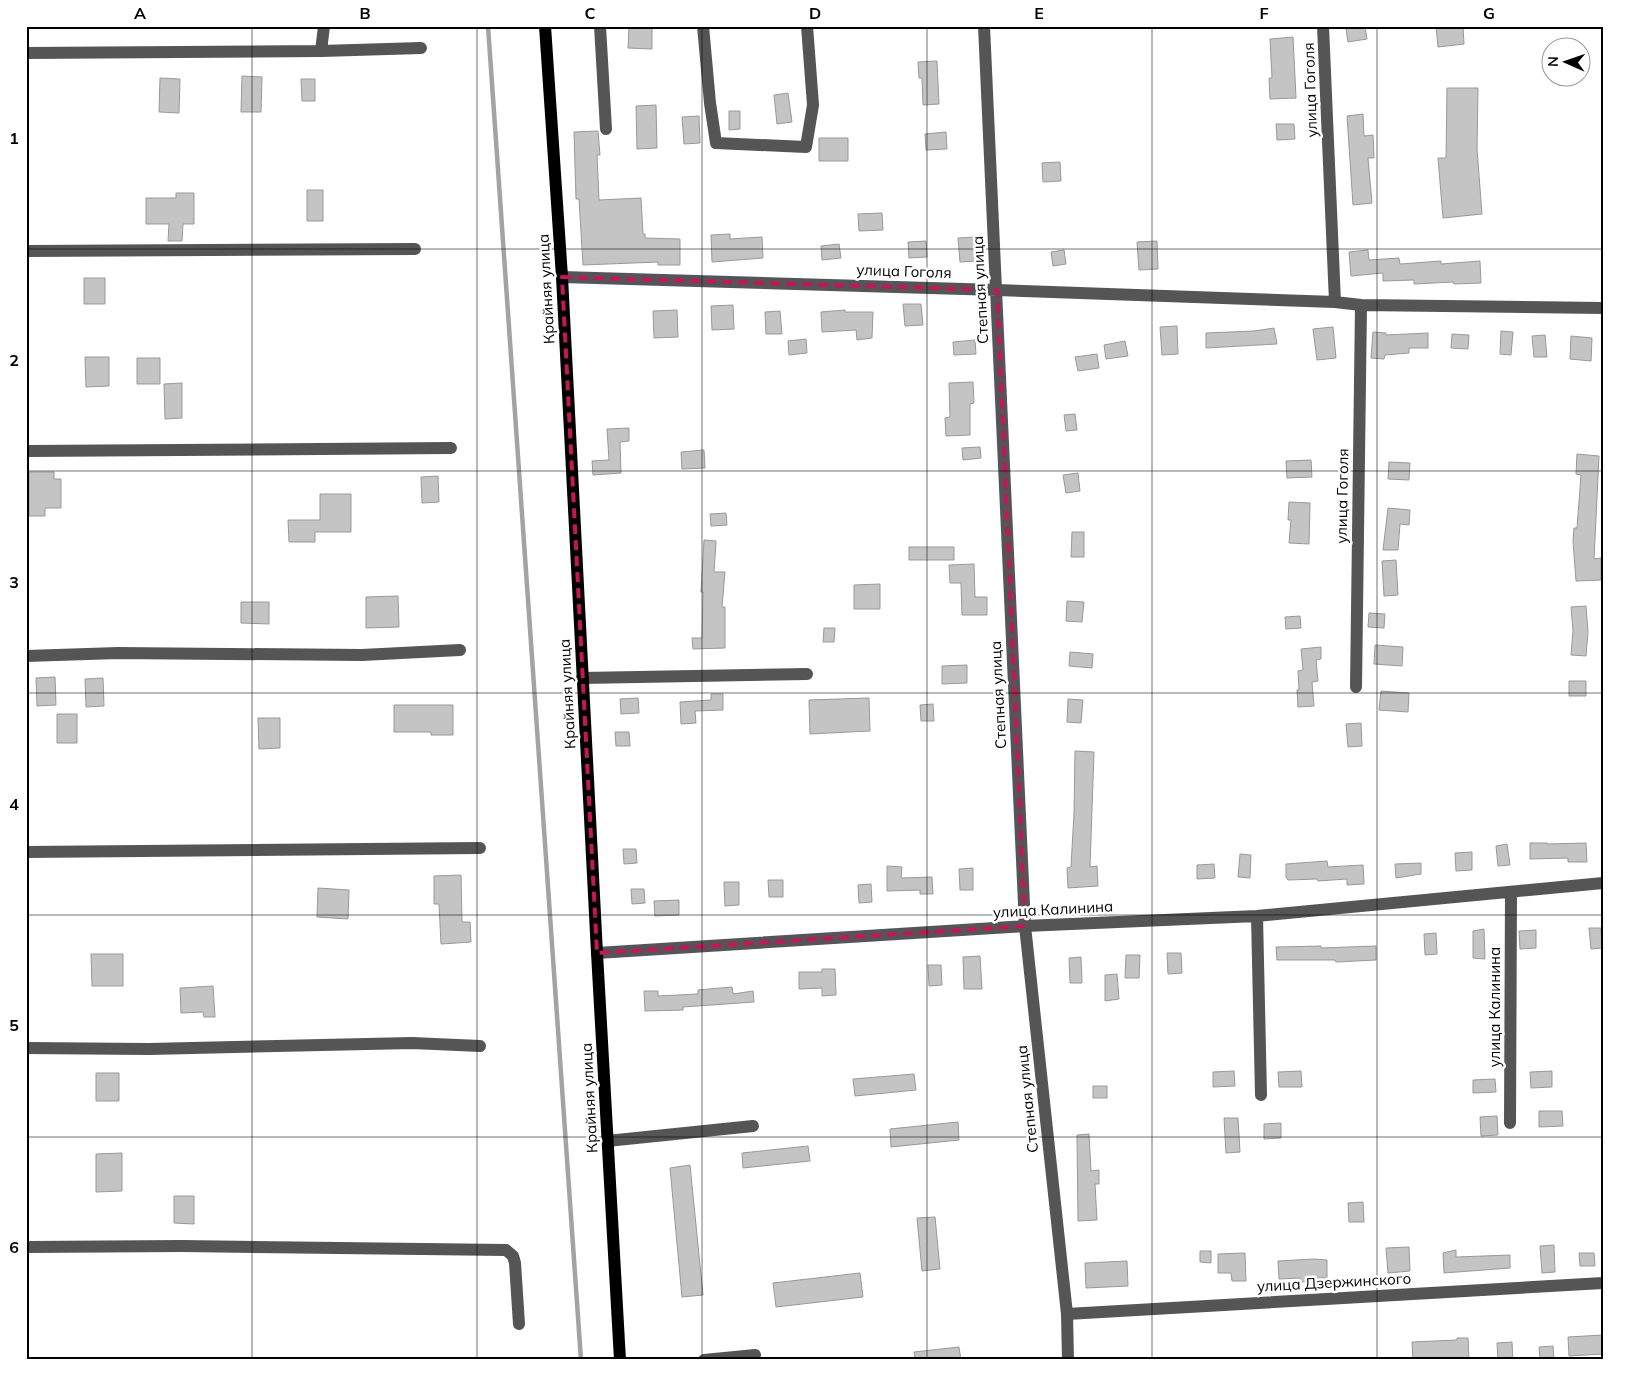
<svg xmlns="http://www.w3.org/2000/svg" width="1629" height="1386" viewBox="0 0 1629 1386" font-family="Mulish,sans-serif">
<style>
.lines{fill:none;stroke-linecap:round;stroke-linejoin:round}
.stream{stroke:#a3a3a3;stroke-width:4.5}
.building{fill:#c4c4c4;stroke:#999}
.minor{stroke:#555;stroke-width:12}
.major{stroke:#000;stroke-width:12}
.marked{fill:none;stroke:#c2185b;stroke-width:4;stroke-dasharray:10 6;stroke-linejoin:round}
.grid{fill:none;stroke:#000;stroke-width:1;stroke-opacity:0.55}
.labels{text-anchor:middle;dominant-baseline:central;stroke-width:5;stroke-linejoin:round;paint-order:stroke}
.street-label{font-size:15px;fill:#000;stroke:#fff}
.neatline{fill:none;stroke:#000;stroke-width:2}
.grid-label{font-size:16px;text-anchor:middle;font-weight:bold;fill:#000}
</style>
<rect width="100%" height="100%" fill="#fff"/>
<g class="lines">
<path class="stream" d="M488,26L581,1360"/>
</g>
<path class="building" d="M629,26H652V49L628,48Z
M1365,26L1367,39L1348,42L1346,29Z
M1436,26H1463L1464,44L1438,47Z
M1293,37L1296,98L1270,99L1269,78H1272L1270,39Z
M937,61L939,104L923,105L922,78H919L918,62Z
M242,76L262,77L261,112H241Z
M160,78L180,79L179,113L159,112Z
M301,79H315V101H302Z
M1447,88H1478L1477,149L1482,214L1443,218L1438,158H1446Z
M788,93L792,122L777,124L774,95Z
M656,105L657,148L637,149L636,106Z
M729,111H740V129L729,130Z
M1363,114L1364,136L1373,135L1374,158H1368L1372,203L1353,205L1347,116Z
M699,116L700,143L684,144L682,117Z
M1276,124H1294L1295,139L1277,140Z
M598,131L600,155H597L599,200L641,198L643,234H645V238L680,239V265H658V262L583,265L579,199H576L574,132Z
M946,132L947,149L926,150L925,134Z
M819,138H848V161H819Z
M1060,162L1061,181L1043,182L1042,163Z
M307,190H323V221H307Z
M176,193H194V224H183L182,241H168L169,224H146V198H176Z
M882,213L883,230L859,231L858,214Z
M730,234V239L762,237L763,258L712,262L711,235Z
M975,237L976,261L960,262L958,238Z
M926,241L927,257L909,258L908,242Z
M1157,241L1158,269L1139,270L1137,242Z
M839,244L841,258L822,260L821,246Z
M1064,250L1066,264L1053,266L1051,252Z
M1368,250L1369,260L1399,258L1400,264L1441,261V264L1480,261L1481,283L1454,284L1453,282L1414,284V280L1383,281V273L1351,276L1349,252Z
M84,278H105V304H84Z
M903,304H921L923,325L905,326Z
M733,305L734,329L712,330L711,306Z
M677,310L678,337L654,338L653,311Z
M845,310V312H873L872,338L857,340L856,330L822,332L821,312Z
M780,311L782,334H766L765,312Z
M1177,326L1178,354L1162,355L1160,327Z
M1333,327L1336,358L1317,360L1313,329Z
M1274,328L1277,344L1206,348V333L1254,331Z
M1501,331L1513,332L1511,355L1500,354Z
M1373,332L1386,333V335L1428,333V348H1409V353L1385,355L1384,359L1371,358Z
M1452,334L1469,335L1468,349L1451,348Z
M1545,335L1547,357H1534L1532,336Z
M1571,336L1592,338L1591,361L1570,359Z
M806,339L807,353L789,355L788,341Z
M975,340L976,354L954,355L953,342Z
M1125,341L1128,356L1106,359L1104,345Z
M1097,354L1099,368L1078,371L1075,357Z
M85,357H109V386L86,387Z
M137,358H160V384H137Z
M973,382L974,403L970,404V435L946,436L945,418L950,417L949,383Z
M182,383V418L165,419L164,384Z
M1075,414L1077,430L1066,431L1064,415Z
M629,428V441L620,442L621,473L593,475L592,461L609,460L607,429Z
M980,447L981,458L963,460L962,448Z
M704,450L705,468L682,469L681,452Z
M1577,454L1599,456L1594,559L1601,558V580L1576,581L1573,541L1574,528H1577L1581,475L1576,474Z
M1311,460L1312,477L1287,478L1286,461Z
M1389,462L1410,463L1409,480L1388,479Z
M29,472H54V479H61V508H45V516H29Z
M1078,473L1080,491L1066,493L1063,475Z
M438,476L439,502L422,503L421,477Z
M320,494H351V532H315V542H289L288,520H320Z
M1289,502L1310,503L1309,544L1289,543L1291,520H1288Z
M1388,508L1410,510L1409,525L1400,524L1398,550H1383Z
M726,513L727,525L711,526L710,514Z
M1072,532H1084V557H1071Z
M704,540L716,541L714,572H725L722,607H725V648L693,649L692,638H702L703,592H701Z
M909,547H954V560H909Z
M1396,560L1398,595L1384,596L1382,561Z
M974,564L975,597H987V615H962L961,583H950L949,565Z
M880,584V609H854V585Z
M398,596L399,627L366,628V597Z
M1067,601L1084,602L1082,622L1066,621Z
M241,602H269V624L241,623Z
M1586,606L1588,632L1586,656L1571,655L1573,631L1571,607Z
M1369,613L1385,614L1384,628L1368,627Z
M1300,616L1301,628L1286,629L1285,617Z
M824,628H835L834,642H823Z
M1375,645L1403,647L1402,666L1374,664Z
M1321,647V659L1316,660L1318,681L1312,682L1314,706L1298,707L1297,690H1299L1298,671L1303,670L1301,649Z
M1070,652L1093,654L1092,668L1069,666Z
M967,665V683L942,684V666Z
M55,677L56,705L37,706L36,678Z
M103,678L104,706L86,707L85,679Z
M1569,681H1586V696H1569Z
M1381,691L1409,693L1408,712L1379,710Z
M711,694H723V710L695,711L696,723L681,724L680,702L711,700Z
M638,698L639,713L621,714L620,699Z
M869,698L870,731L810,734L809,700Z
M1068,699L1083,700L1081,723L1067,722Z
M933,704L934,721H921L920,705Z
M394,705H453V735H431V732H394Z
M57,714H77V743H57Z
M258,718H280V748L259,749Z
M1361,723L1362,746L1348,747L1346,724Z
M615,732H629L630,746H616Z
M1075,751L1094,752L1090,867L1097,866L1098,886L1068,888L1067,868L1071,867L1074,813Z
M1530,843H1547V844L1586,843L1587,862H1568V858L1530,859Z
M1507,844L1510,865L1498,866L1496,846Z
M623,849H636L637,863L624,864Z
M1472,852V870L1456,871L1455,853Z
M1240,854L1251,855L1250,878L1238,877Z
M1327,861L1328,867L1363,865L1364,884L1347,885V879L1318,881L1317,879L1288,880L1286,877V864Z
M1421,863V874L1396,878L1395,864Z
M1214,864L1215,878L1197,879V865Z
M887,866L902,867L901,878L932,877L933,894H920V890L887,891Z
M973,868V890H960L959,869Z
M461,875L462,922H470L471,942L441,944L439,904H434V876Z
M768,880H783V897H769Z
M724,882H739V905L725,906Z
M871,884L872,902L859,903L858,885Z
M318,888L349,890L348,919L317,917Z
M631,889H644L645,903L632,904Z
M679,900V915L655,916L654,901Z
M1589,928H1601L1602,948L1591,949Z
M1484,929L1485,959L1473,958V931Z
M1536,930V948L1520,949L1519,931Z
M1436,933L1437,954L1425,955L1424,934Z
M1321,946V948L1376,946V960L1336,962L1335,960H1277L1276,947Z
M1167,953H1181L1182,973L1168,974Z
M91,954H123V986H92Z
M1126,955H1140L1139,978H1125Z
M980,956L982,989H964L963,957Z
M1081,957L1082,983H1070L1069,958Z
M928,965H941L942,985L929,986Z
M822,969H835L836,995L822,996V988L799,989V972H822Z
M1117,974L1119,999L1105,1001V975Z
M213,986L215,1017H204L203,1012L181,1013L180,988Z
M732,987L733,994L753,991L754,1002L683,1007V1010L645,1011L644,991H658V996L698,994V990Z
M1234,1071L1235,1086L1213,1087V1072Z
M1301,1071L1302,1087H1279L1278,1072Z
M1552,1071V1087L1531,1088L1530,1072Z
M96,1073H119V1101H96Z
M914,1074L916,1090L855,1096L853,1079Z
M1495,1079L1496,1092L1473,1093V1080Z
M1093,1086H1107V1098H1093Z
M1539,1111H1562L1563,1126L1539,1127Z
M1497,1116L1498,1135L1481,1136L1480,1117Z
M1224,1118H1238L1240,1152L1226,1153Z
M958,1122L959,1140L891,1147L890,1129Z
M1281,1123V1138L1264,1139V1124Z
M1089,1134L1091,1171L1099,1170V1184H1095L1097,1220L1078,1221L1077,1135Z
M808,1146L810,1161L743,1168L742,1153Z
M122,1153V1191L96,1192V1154Z
M690,1165L703,1295L682,1297L670,1168Z
M174,1196H194V1224L174,1223Z
M1363,1202L1364,1222H1349L1348,1203Z
M935,1217L940,1269L922,1271L917,1218Z
M1554,1245L1555,1272L1542,1273L1540,1246Z
M1409,1247L1410,1271L1388,1273L1386,1248Z
M1456,1250V1257L1510,1255V1268L1444,1273L1443,1253Z
M1200,1251H1211V1263L1200,1262Z
M1245,1253L1246,1281H1232L1231,1273H1218V1254Z
M1579,1253H1594L1595,1266H1580Z
M1314,1259L1327,1260V1278H1312V1281L1301,1282L1300,1278L1279,1279L1278,1261Z
M1127,1261L1128,1286L1086,1288L1085,1263Z
M860,1273L863,1297L776,1307L773,1283Z
M1603,1335V1354L1569,1356L1568,1337Z
M1457,1338H1468L1469,1360H1457V1358L1413,1360L1412,1342L1457,1340Z
M1512,1342L1513,1360H1498L1497,1343Z
M1553,1346L1554,1360H1540L1539,1347Z
M959,1347L961,1360H915L914,1352Z"/>
<g class="lines">
<path class="minor" d="M600,26L606,129
M703,26L710,103L716,143L806,147L813,105L807,26
M984,26L1025,926L1067,1314L1068,1360
M1323,26L1335,302
M321,51L324,26
M26,53L321,51L421,48
M26,251L415,249
M562,277L997,290L1335,302L1361,305L1603,308
M26,451L451,448
M26,656L118,653L362,655L460,650
M582,678L807,674
M1356,687L1361,305
M26,852L480,848
M1257,916L1261,1095
M597,953L1025,926L1257,916L1603,883
M26,1048L149,1049L412,1043L480,1046
M1510,1123L1511,892
M607,1141L753,1126
M26,1247L182,1246L506,1250L513,1256L515,1263L519,1324
M1067,1314L1603,1283
M704,1360L755,1355"/>
<path class="major" d="M545,26L562,277L597,953L620,1360"/>
</g>
<path class="marked" d="M562,277L997,290L1025,926L597,953Z"/>
<path class="grid" d="M252,26V1360M477,26V1360M702,26V1360M927,26V1360M1152,26V1360M1377,26V1360M26,249H1603M26,471H1603M26,693H1603M26,915H1603M26,1137H1603"/>
<g class="labels">
<g class="street-label">
<text transform="translate(1310 90) rotate(-92)">улица Гоголя</text>
<text transform="translate(904 271) rotate(2)">улица Гоголя</text>
<text transform="translate(546 289) rotate(-93)">Крайняя улица</text>
<text transform="translate(980 290) rotate(-93)">Степная улица</text>
<text transform="translate(1342 496) rotate(-89)">улица Гоголя</text>
<text transform="translate(567 694) rotate(-93)">Крайняя улица</text>
<text transform="translate(998 695) rotate(-93)">Степная улица</text>
<text transform="translate(1053 909) rotate(-3)">улица Калинина</text>
<text transform="translate(1494 1007) rotate(-90)">улица Калинина</text>
<text transform="translate(589 1098) rotate(-93)">Крайняя улица</text>
<text transform="translate(1027 1099) rotate(-96)">Степная улица</text>
<text transform="translate(1334 1282) rotate(-3)">улица Дзержинского</text>
</g>
</g>
<rect width="1629" height="1386" fill="none" stroke="#ffffff" stroke-width="55"/>
<g transform="translate(1566 62) rotate(272)"><circle r="24" fill="#ffffff" stroke="#999999"/>
<path d="M0-4L9 19L0 12L-9 19Z" fill="#000000"/>
<text y="-8" font-size="14" font-weight="bold" text-anchor="middle" fill="#000000">N</text>
</g>
<rect x="28" y="28" width="1574" height="1330" class="neatline"/>
<g class="grid-label">
<text x="140" y="19">A</text>
<text x="365" y="19">B</text>
<text x="590" y="19">C</text>
<text x="815" y="19">D</text>
<text x="1039" y="19">E</text>
<text x="1264" y="19">F</text>
<text x="1489" y="19">G</text>
<text x="14" y="144">1</text>
<text x="14" y="366">2</text>
<text x="14" y="588">3</text>
<text x="14" y="810">4</text>
<text x="14" y="1031">5</text>
<text x="14" y="1253">6</text>
</g>
</svg>
